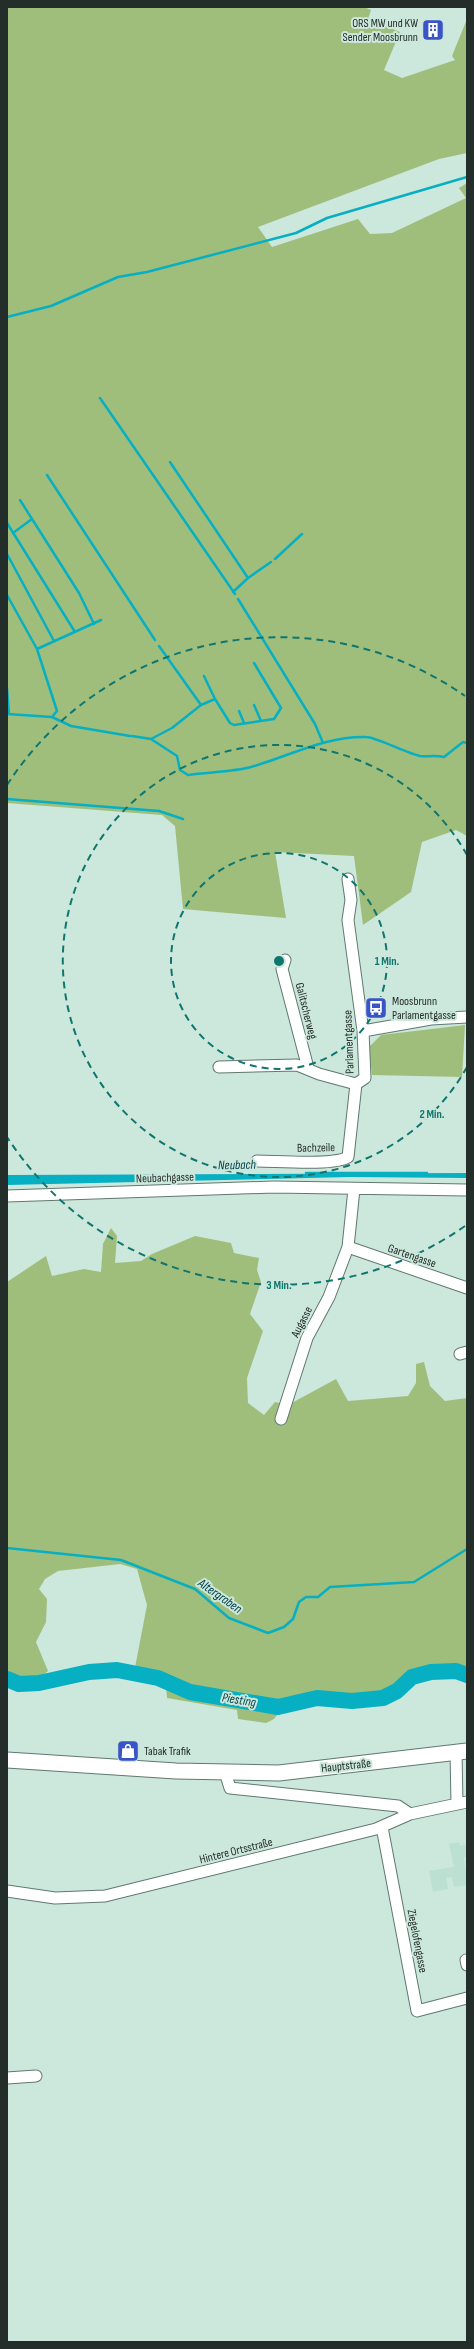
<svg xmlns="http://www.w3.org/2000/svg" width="474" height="2349" viewBox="0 0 474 2349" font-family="'Sofia Sans Condensed',sans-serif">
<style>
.built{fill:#bce0d1}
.green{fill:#9fbe7c}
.water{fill:#07afc2}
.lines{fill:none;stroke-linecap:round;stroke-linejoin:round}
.stream{stroke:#07afc2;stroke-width:2.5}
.river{stroke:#07afc2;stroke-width:16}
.street-casing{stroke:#60786f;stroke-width:13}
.secondary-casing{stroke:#60786f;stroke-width:17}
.street{stroke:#fff;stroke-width:11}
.secondary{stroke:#fff;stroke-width:15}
.ring{fill:none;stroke:#0f766e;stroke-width:2;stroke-dasharray:7 5}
.labels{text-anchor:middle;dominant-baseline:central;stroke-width:4;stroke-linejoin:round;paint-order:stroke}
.poi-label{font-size:12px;fill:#232d29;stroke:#cce7dc;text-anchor:start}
.street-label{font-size:12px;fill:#232d29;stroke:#cce7dc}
.water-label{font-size:13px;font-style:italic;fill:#02424b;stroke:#cce7dc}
.centre{fill:#0f766e;stroke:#cce7dc;stroke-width:2}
.ring-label{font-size:12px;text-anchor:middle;font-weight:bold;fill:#0f766e;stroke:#cce7dc;stroke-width:4;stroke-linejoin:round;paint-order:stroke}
</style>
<rect width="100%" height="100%" fill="#cce7dc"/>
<path class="built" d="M459,1842L460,1846L467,1844V1857H464L467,1885L454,1887L452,1877L446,1878L448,1889L433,1892L429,1871L454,1867L449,1844Z"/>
<path class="green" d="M7,7H364L371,10L368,19L400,32L384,70L402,78L455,60L452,56L467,19V153L439,159L258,227L272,247L358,219L370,234L392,233L466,198L459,188L467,183V836L456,830L422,842L411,892L363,925L354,856L275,852L286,918L183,909L175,826L162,815L7,803Z
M465,1025L462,1077L372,1075L369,1047L381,1035Z
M111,1228L117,1236L115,1263L141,1261L152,1254L195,1236L231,1243L234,1253L259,1258L257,1270L261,1282L250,1314L263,1331L247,1378L248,1403L264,1415L275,1402L288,1405L336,1379L348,1401L408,1396L416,1383V1364L424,1362L430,1386L445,1401L467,1398V1675L456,1673L445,1677L417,1682L404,1692L355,1699L321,1694L286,1703L274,1719L266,1723L238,1719L237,1710L167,1698L166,1686L133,1678L147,1605L137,1569L120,1564L58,1571L45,1579L39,1589L47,1599L46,1622L36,1642L48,1671L34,1683L7,1674V1282L46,1256L52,1276L84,1269L101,1272L103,1244Z"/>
<path class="water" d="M467,1173V1178L350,1177L7,1185V1175Z"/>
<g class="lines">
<path class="stream" d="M7,317L51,306L118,277L147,272L296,233L327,218L467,177
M100,398L235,594
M170,462L248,578
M47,475L155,640
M20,500L79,593L94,624
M7,523L75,632
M13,533L32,519
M7,554L54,641
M275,559L302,534
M233,592L248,578L271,562
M7,595L37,649
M238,599L315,724L323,743
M7,688L9,714
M215,699L230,723L234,725L274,719L281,708L254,663
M201,705L215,699L204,676
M254,705L261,721
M239,711L244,723
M7,714L52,717L71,726L130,736
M52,717L57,711L37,649L101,620
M132,736L151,739L177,756L180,770L188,775C207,772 233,772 251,767C290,756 325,736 366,737C376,737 406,753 420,756C427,757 435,755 444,757L463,742L467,743
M151,739L172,728L201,705L159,646
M7,799L159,811L183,819
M306,1173H427
M7,1548L121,1560L195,1589L229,1618L268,1633L284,1627L293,1619L299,1602L306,1597H318L330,1587L414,1582L467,1549"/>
<path class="river" d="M7,1679L19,1684L39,1683L89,1672L117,1670L158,1678L190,1692L278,1707L317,1698L352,1701L383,1698L397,1691L412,1677L431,1672L456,1671L467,1675"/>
<g class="street-casing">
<path id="street" d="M285,960L282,969L308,1068
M363,1031L431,1019L467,1017
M219,1067L297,1065L319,1074L356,1084L365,1078L363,1031L348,920L351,900L348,879
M257,1161C277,1161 333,1166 348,1157L356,1084
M7,1196L273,1187L467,1190
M348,1247L467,1288
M460,1354L467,1352
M281,1419L307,1338L329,1297L348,1247L354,1189
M456,1752L457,1804
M225,1772L230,1788L398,1806L410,1814
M382,1827L417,2011L467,1998
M7,1891L55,1898L105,1896L376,1829L410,1814L467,1802
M466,1960L467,1965
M7,2078L36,2076"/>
</g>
<g class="secondary-casing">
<path id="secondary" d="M7,1760L176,1771L279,1773L467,1751"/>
</g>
<use href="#street" class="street"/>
<use href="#secondary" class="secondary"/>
</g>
<g class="ring">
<circle cx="279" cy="961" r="108"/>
<path d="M467 1067A216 216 0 1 1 467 855"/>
<path d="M465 1226A324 324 0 0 1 7 1137M7 785A324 324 0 0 1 465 696"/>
</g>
<defs>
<g id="building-square" transform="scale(1.15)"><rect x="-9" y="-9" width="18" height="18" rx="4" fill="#3954c6" stroke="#cce7dc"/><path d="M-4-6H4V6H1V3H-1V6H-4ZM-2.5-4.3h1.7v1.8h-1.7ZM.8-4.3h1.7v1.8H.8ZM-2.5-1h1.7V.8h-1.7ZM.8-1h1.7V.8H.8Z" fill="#fff"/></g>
<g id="bus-square" transform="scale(1.15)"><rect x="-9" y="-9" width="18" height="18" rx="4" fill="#3954c6" stroke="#cce7dc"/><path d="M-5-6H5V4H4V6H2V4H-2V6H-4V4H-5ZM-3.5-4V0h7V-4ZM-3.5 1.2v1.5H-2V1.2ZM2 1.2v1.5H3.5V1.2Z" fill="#fff"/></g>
<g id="shop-square" transform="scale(1.15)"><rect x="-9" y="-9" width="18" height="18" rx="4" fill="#3954c6" stroke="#cce7dc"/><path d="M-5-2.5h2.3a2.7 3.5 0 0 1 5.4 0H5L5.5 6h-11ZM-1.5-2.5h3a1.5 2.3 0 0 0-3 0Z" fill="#fff"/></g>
</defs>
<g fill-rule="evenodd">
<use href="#building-square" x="433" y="30"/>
<use href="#bus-square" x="376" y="1008"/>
<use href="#shop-square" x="128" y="1751"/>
</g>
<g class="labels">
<g class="poi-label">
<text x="418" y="23" text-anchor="end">ORS MW und KW<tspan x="418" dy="14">Sender Moosbrunn</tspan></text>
<text x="392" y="1001">Moosbrunn<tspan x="392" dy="14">Parlamentgasse</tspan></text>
<text x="144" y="1751">Tabak Trafik</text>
</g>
<g class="street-label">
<text transform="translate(306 1011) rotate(76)">Galitscherweg</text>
<text transform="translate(349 1042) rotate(-92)">Parlamentgasse</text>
<text transform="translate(316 1148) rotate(-1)">Bachzeile</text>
<text transform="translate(165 1178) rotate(-2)">Neubachgasse</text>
<text transform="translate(412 1256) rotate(19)">Gartengasse</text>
<text transform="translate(302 1322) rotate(-63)">Augasse</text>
<text transform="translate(346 1766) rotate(-6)">Hauptstraße</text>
<text transform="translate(236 1851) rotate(-14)">Hintere Ortsstraße</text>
<text transform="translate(417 1941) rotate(79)">Ziegelofengasse</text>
</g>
<g class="water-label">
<text transform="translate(237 1165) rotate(-1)">Neubach</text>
<text transform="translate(220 1596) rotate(35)">Altergraben</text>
<text transform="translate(239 1700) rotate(9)">Piesting</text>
</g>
</g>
<circle cx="279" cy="961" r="6" class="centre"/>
<g class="ring-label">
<text x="387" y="965">1 Min.</text>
<text x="432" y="1118">2 Min.</text>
<text x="279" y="1289">3 Min.</text>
</g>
<rect width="474" height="2349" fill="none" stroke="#232d29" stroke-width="16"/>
</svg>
